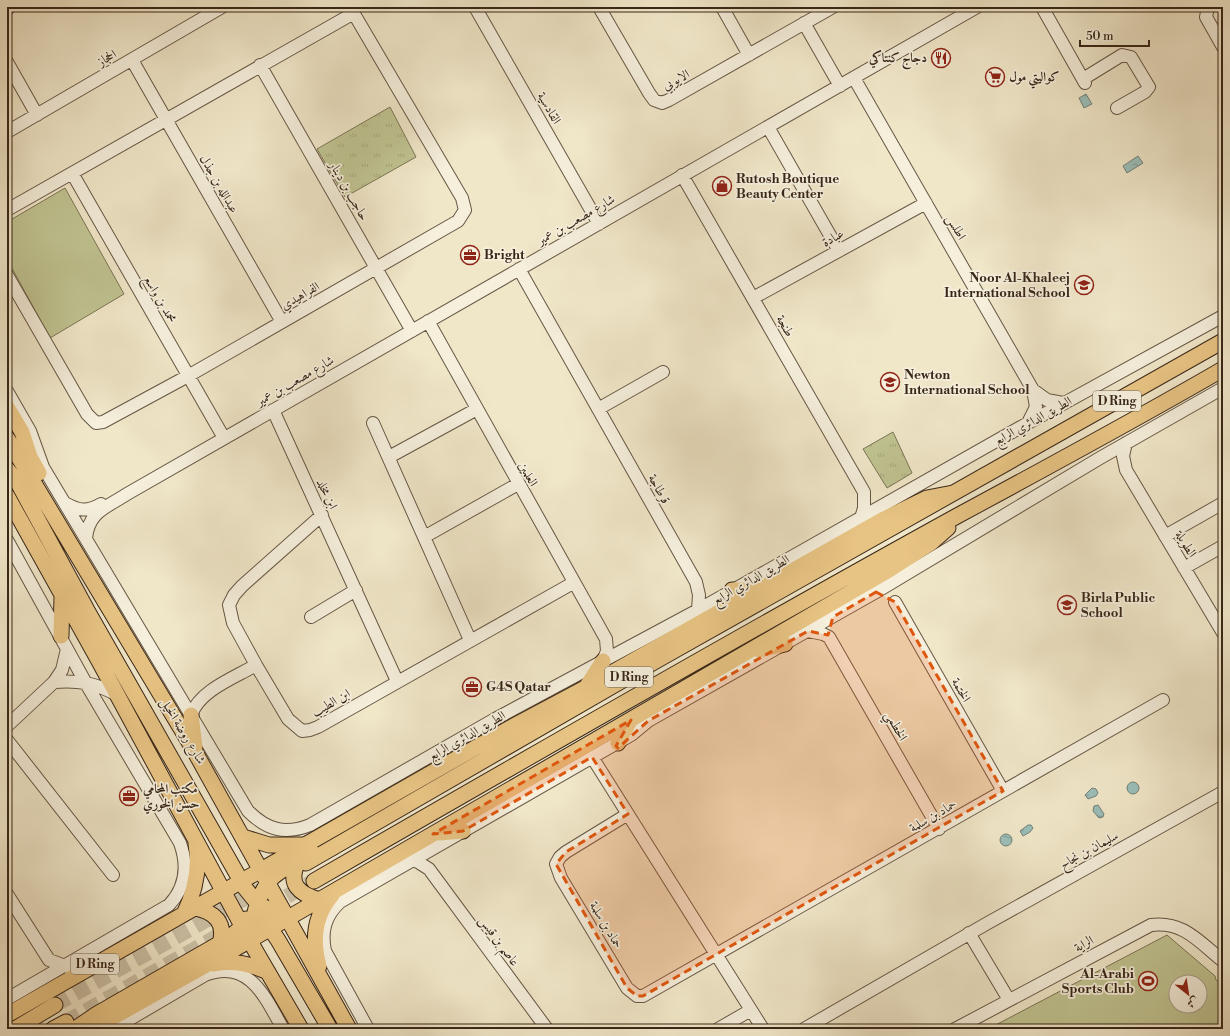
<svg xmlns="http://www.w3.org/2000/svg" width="1230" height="1036" viewBox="0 0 1230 1036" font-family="'Libre Bodoni',Amiri,serif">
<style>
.grass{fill:url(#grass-tufts);stroke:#7c7555}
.pitch{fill:#c0c492;stroke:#7c7555;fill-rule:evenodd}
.water{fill:url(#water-ripples);stroke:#738279}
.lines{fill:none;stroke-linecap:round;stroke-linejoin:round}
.major-tunnel{stroke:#cbc0a6;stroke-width:15;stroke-dasharray:15 8;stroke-linecap:butt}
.minor-casing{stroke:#665644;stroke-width:14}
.major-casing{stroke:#382618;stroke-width:17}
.minor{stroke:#f5efdc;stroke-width:12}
.major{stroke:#e8c484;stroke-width:15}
.marked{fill:#df560d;fill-opacity:0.2;stroke:#df560d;stroke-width:3;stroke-dasharray:8 5;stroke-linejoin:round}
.labels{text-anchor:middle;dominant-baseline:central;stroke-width:3.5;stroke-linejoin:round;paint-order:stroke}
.shield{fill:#f5efdc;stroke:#716253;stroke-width:1}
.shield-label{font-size:12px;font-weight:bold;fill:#382618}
.street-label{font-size:13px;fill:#382618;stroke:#f5efdc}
.poi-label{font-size:13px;font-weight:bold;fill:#382618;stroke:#f5efdc;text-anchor:start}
</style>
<defs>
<pattern id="grass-tufts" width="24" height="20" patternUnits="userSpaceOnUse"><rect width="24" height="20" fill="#c0c492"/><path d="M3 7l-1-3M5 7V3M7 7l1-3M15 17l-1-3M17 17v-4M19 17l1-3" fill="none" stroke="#a6a87d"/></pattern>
<pattern id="water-ripples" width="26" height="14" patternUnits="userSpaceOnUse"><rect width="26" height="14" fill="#9bbfba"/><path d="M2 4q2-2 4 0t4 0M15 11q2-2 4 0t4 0" fill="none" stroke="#7f9b96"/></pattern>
</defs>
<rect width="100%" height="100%" fill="#f0e7c9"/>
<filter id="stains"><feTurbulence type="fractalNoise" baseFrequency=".005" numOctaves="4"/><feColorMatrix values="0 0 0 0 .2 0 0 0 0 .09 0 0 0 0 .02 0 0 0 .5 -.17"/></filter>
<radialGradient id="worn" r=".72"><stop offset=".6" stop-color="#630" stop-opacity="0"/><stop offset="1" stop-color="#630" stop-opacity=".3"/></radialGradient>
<path class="grass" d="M390,107L416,157L345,197L317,149Z
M893,432L912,473L887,488L863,449Z"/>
<path class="pitch" d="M65,188L124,294L50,338L7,259V222Z
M1167,935L1215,976L1216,980L1223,986V1029H988ZM1176,982H1200V1006H1176Z"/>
<path class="water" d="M1086,94L1092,104L1084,108L1079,98Z
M1138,156L1143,163L1127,173L1123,166Z
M1127 788a6 6 0 1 1 12 0a6 6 0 1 1-12 0Z
M1092,788L1096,789L1098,793L1096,796L1088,799L1085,795Z
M1098,805L1104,814L1103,817L1099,818L1093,811L1094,806Z
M1028,825H1031L1033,828L1030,832L1023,836L1020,831Z
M1000 840a6 6 0 1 1 12 0a6 6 0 1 1-12 0Z"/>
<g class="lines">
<path class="major-tunnel" d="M267,908L310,883
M55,1005L262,889
M66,1022L230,929"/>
<g class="minor-casing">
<path id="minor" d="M475,7L599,224
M599,7L649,93L654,100L662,103L669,100L833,7
M722,7L749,55
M1042,7L1085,83
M1208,7L1206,17L1223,47
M7,9L10,7
M804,23L840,86
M132,60L282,322
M7,62L37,115
M260,65L412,331
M854,78L1033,390L1036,407L1028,423
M1083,79L1122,55L1131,57L1149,87L1145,92L1117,108
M768,127L839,251
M7,132L222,7
M72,173L224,438
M682,175L864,492V508L861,518
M7,210L354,13
M519,269L696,582L699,595L698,610
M7,275L87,414L96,423L103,422L188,376L458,221L465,210L462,198L350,7
M753,298L926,203
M428,321L606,639L607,651L603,661
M1033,390L1047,400L1063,403
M7,391L30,431L43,467L248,811C267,830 285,835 310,825L495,719L698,610L1028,423L1223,316
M598,409L663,372
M273,410L397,681
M373,423L470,640
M1126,443L1123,456L1126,470L1223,633
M389,457L477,409
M65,503C79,511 87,512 101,504
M322,515L242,586L234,595L229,605L233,623L256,665L288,719L302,731L310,730L318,727L573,583
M1165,536L1223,503
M424,537L518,484
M86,538C89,511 106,508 127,494L977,7
M7,540L88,687L180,843C188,865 186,887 169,905L7,999
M1184,568L1223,546
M895,602L1003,791
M311,617L356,590
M808,631L823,634L829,637L939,829
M54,682C78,680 96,683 117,695
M191,715C200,690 234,678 256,665
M7,726L54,682L62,670L67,649
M7,740L113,875
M592,757L763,1029
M628,814L566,852L560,857L556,864L561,878L627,988L637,996H643L1163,700
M411,860L418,862L429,869L547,1029
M7,894L49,960L68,967
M969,933L1009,1000
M113,1029L205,975C249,958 265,997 283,1029
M368,1029L325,951C321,931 325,916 340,902L631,735L648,721L876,592L1100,458L1223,388
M718,1029L751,1010
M804,1029L986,924L1223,792
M955,1029L1151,925C1184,921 1199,942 1223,961"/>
</g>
<g class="major-casing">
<path id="major" d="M7,407L22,432L30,457L39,473
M7,438L195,752L349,1029
M7,469L17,481L88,612L245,888L258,904L287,919
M7,496L99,661L255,950L301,1029
M732,590H755
M61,636L62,596
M759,650L785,644
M587,686L603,661
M191,715L195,747
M618,743L630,721
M439,833L463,831
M243,837L269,845H303
M298,862C287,884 299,894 320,900
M306,863L661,658L1223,341
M314,881C527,758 741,635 957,516C1046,468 1135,420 1223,369
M195,908C215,912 226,923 220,943
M184,914C195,892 200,869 196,844
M265,921L278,940L330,1029
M250,940C253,920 256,896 271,879C281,868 300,861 313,853
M214,964C233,960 251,964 268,972
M319,966C312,940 314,916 332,895
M7,1015L510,728L583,689L882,520L927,498L953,493
M15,1029L55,1005
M53,1029L66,1022
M75,1029L97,1014L229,938L243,926L246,919
M92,1029L226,954L889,570L931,543L948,528"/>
</g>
<use href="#minor" class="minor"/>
<use href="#major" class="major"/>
</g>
<path class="marked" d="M876,592L895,602L1003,791L643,996H637L627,988L556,864L566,852L628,814L592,757L463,831L433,834L631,720L616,746L618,748L648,721L808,631L828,635L833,617Z"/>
<defs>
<g id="restaurant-ring" transform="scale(1)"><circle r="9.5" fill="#f5efdc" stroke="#8f2418" stroke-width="1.5"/><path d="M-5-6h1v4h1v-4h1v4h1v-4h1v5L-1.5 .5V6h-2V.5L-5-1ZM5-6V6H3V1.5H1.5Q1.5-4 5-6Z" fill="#8f2418"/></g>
<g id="supermarket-ring" transform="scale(1)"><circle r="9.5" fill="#f5efdc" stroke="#8f2418" stroke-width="1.5"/><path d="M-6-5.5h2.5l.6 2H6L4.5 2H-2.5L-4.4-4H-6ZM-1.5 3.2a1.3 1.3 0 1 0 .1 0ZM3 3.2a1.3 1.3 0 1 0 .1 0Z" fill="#8f2418"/></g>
<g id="shop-ring" transform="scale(1)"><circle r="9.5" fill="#f5efdc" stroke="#8f2418" stroke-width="1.5"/><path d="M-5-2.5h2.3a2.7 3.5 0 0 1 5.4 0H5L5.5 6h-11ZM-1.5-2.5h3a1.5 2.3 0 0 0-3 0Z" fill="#8f2418"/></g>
<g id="office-ring" transform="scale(1)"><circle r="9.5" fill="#f5efdc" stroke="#8f2418" stroke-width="1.5"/><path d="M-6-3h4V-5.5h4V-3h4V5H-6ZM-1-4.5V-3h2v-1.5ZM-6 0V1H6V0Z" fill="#8f2418"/></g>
<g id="school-ring" transform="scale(1)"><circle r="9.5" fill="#f5efdc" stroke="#8f2418" stroke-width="1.5"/><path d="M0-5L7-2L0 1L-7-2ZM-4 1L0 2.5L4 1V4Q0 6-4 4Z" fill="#8f2418"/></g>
<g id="stadium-ring" transform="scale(1)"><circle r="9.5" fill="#f5efdc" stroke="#8f2418" stroke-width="1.5"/><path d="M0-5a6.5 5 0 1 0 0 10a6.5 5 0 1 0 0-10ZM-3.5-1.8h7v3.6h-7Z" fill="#8f2418"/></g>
</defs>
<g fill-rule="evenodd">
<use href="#restaurant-ring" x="941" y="58"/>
<use href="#supermarket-ring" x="995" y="77"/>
<use href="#shop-ring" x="722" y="186"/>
<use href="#office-ring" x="470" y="255"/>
<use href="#school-ring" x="1084" y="285"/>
<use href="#school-ring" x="890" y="382"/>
<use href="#school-ring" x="1067" y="605"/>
<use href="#office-ring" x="472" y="687"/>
<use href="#office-ring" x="129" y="796"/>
<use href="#stadium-ring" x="1148" y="981"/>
</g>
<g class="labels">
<g class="shield">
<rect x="1093" y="391" width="48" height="20" rx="3"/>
<rect x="605" y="667" width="48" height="20" rx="3"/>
<rect x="71" y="954" width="48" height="20" rx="3"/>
</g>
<g class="shield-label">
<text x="1117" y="401">D Ring</text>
<text x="629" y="677">D Ring</text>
<text x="95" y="964">D Ring</text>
</g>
<g class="street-label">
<text transform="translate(107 58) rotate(-30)">الحجاز</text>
<text transform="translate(676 80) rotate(-28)">الايوبي</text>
<text transform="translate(549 108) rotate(60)">القادسية</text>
<text transform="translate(219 184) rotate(60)">عبدالله بن جذل</text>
<text transform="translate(349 191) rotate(60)">حاجب بن دينار</text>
<text transform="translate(576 220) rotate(-30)">شارع مصعب بن عمير</text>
<text transform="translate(956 227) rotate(60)">اطلس</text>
<text transform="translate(833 238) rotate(-29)">عبادة</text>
<text transform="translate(300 296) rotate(-30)">الفراهيدي</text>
<text transform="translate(160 299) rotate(60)">محمد بن واسع</text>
<text transform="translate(785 326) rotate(60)">طنجة</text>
<text transform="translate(295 381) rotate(-30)">شارع مصعب بن عمير</text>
<text transform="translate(1033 421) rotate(-29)">الطريق الدائري الرابع</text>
<text transform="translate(528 474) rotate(61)">العلمين</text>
<text transform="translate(659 489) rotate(61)">قرطاجة</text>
<text transform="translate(327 494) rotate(65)">ابن مخلد</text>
<text transform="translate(1186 544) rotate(59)">الطويلة</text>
<text transform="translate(751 580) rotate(-30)">الطريق الدائري الرابع</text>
<text transform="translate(961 690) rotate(60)">الختمة</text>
<text transform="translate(331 703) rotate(-30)">ابن الطيب</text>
<text transform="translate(896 726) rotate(60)">الخطمي</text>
<text transform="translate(183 731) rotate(59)">شارع روضة الخيل</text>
<text transform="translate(467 736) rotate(-30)">الطريق الدائري الرابع</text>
<text transform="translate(933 816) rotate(-30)">حماد بن سلمة</text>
<text transform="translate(1089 850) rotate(-29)">سليمان بن نجاح</text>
<text transform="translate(606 925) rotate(59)">حماد بن سلمة</text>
<text transform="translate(499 941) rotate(54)">عاصم بن قيس</text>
<text transform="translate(1084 944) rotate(-28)">الراية</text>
</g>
<g class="poi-label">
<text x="927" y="58" text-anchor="end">دجاج كنتاكي</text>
<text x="1009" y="77">كواليتي مول</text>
<text x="736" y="179">Rutosh Boutique<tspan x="736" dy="15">Beauty Center</tspan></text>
<text x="484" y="255">Bright</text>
<text x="1070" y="278" text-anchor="end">Noor Al-Khaleej<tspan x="1070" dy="15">International School</tspan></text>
<text x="904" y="375">Newton<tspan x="904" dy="15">International School</tspan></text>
<text x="1081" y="598">Birla Public<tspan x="1081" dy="15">School</tspan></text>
<text x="486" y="687">G4S Qatar</text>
<text x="143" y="789">مكتب المحامي<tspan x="143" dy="15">حسن الخوري</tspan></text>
<text x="1134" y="974" text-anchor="end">Al-Arabi<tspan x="1134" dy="15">Sports Club</tspan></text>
</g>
</g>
<rect width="1230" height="1036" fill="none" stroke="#f0e7c9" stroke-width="24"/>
<rect x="8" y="8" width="1214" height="1020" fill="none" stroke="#382618" stroke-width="2"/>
<rect x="12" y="12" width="1206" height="1012" fill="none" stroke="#382618"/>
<g transform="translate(1188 994) rotate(150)"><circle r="19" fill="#f5efdc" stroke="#a99f8e"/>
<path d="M0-3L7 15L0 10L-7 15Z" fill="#8f2418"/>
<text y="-6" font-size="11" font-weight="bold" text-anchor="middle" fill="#382618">ش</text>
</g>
<path d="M1080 40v6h69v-6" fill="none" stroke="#382618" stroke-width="2"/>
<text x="1086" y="40" font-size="12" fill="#382618" stroke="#f5efdc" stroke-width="3" paint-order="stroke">50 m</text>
<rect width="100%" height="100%" filter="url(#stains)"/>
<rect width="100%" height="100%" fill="url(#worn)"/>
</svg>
